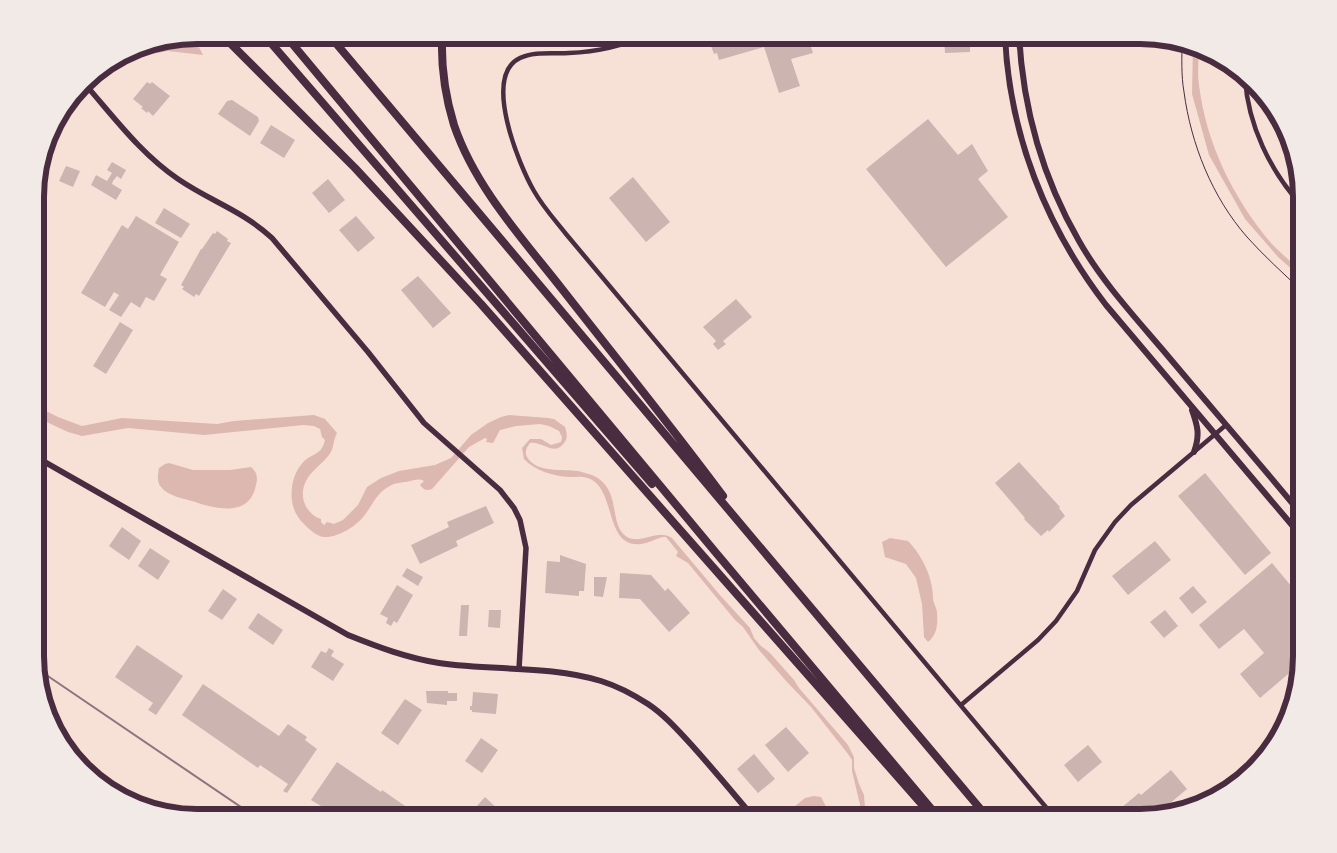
<svg xmlns="http://www.w3.org/2000/svg" width="1337" height="853" viewBox="0 0 1337 853" font-family="'Titillium Web',sans-serif">
<style>
.water{fill:#dcb8b0}
.building{fill:#ccb4b1}
.lines{fill:none;stroke-linecap:round;stroke-linejoin:round}
.path{stroke:#4a2c40;stroke-width:1}
.minor{stroke:#4a2c40;stroke-width:4.5}
.tertiary{stroke:#4a2c40;stroke-width:5.5}
.secondary{stroke:#4a2c40;stroke-width:6}
.motorway{stroke:#4a2c40;stroke-width:8}
.rail{stroke:#8f747c;stroke-width:2}
.rim{fill:none;stroke:#4a2c40;stroke-width:6}
</style>
<rect width="100%" height="100%" fill="#f7e1d7"/>
<path class="water" d="M191,36L200,49L203,55L168,51L131,58L100,69L135,47Z
M1193,44L1199,47C1199,59 1197,73 1199,85C1206,143 1233,198 1271,243C1280,253 1292,262 1302,272V278L1278,257L1245,219L1209,155L1192,94Z
M36,406L58,417L82,426L122,418L217,424L234,421L314,415L325,419L337,433C333,440 334,449 329,455C322,464 311,471 306,481C298,497 306,514 321,519V522L324,525L327,522L334,524L343,520L358,505L367,487L381,478L399,471L435,465L451,458L471,435L488,423L501,417L509,415L548,418L554,419L565,427C567,433 568,438 564,443C554,457 543,441 530,443C527,447 524,451 527,457C536,473 563,469 578,471C584,473 591,474 596,477C622,492 608,525 627,537C642,545 657,528 672,538L719,594L750,628L754,638L760,645L770,653L794,680L799,688L848,745L854,757V768L859,784L864,795L865,808L873,818H863L860,814L861,809L852,771V760L848,754L811,707L787,682L759,650L743,627L735,620L688,563L676,556L678,552L666,537H663C655,539 649,543 641,544C607,548 615,499 595,482C586,475 579,477 569,477C554,476 535,471 524,459L522,448L530,439H541L551,445L561,442L562,437L559,431L549,426L540,424L516,426L500,430L493,443L486,442L487,439L485,438L469,447L432,489C426,491 424,490 420,485L424,481C418,478 416,480 410,481C402,483 395,482 388,487C376,494 372,506 364,516C356,526 338,538 324,537C318,537 310,530 305,525C294,515 290,502 292,487C293,477 299,464 308,458C317,453 322,452 325,440L322,437L320,429L314,426L303,425L204,435L128,428L82,436L68,432L36,417Z
M169,463L193,470H230L251,467C257,472 258,478 256,485C250,518 215,509 192,501C181,498 165,495 159,484C157,479 158,473 159,468L165,464Z
M890,538L908,541C922,555 933,578 933,598C933,603 937,608 937,613C938,624 937,635 928,642L924,637L922,604L916,578L906,564L885,557L882,542Z
M814,796L821,797L832,818H792L789,811L805,798Z"/>
<path class="building" d="M712,35H832V37L810,44L813,53L791,59L800,86L779,93L764,47L719,60L717,53L714,54L711,46L715,45Z
M935,35H964V37H970V52L945,53L944,37L935,38Z
M147,82L150,84L152,82L170,96L153,116L148,111L147,113L141,108L143,107L133,99Z
M232,100L258,117L259,121L250,136L218,114L227,101Z
M928,119L958,155L972,144L988,171L978,179L1008,217L946,267L866,169Z
M271,125L295,140L284,158L260,143Z
M112,162L126,170L121,179L117,176L113,181L112,184L122,190L116,200L91,185L96,175L107,181L112,173L107,170Z
M66,166L80,171L73,187L59,181Z
M633,177L670,222L646,242L609,198Z
M328,179L345,200L329,213L312,193Z
M164,208L190,224L181,238L155,223Z
M136,216L179,242L160,275L167,279L154,301L146,297L140,308L131,302L121,317L109,310L119,295L114,292L105,307L81,293L122,225L128,229Z
M356,216L375,238L358,252L339,230Z
M217,231L228,239L227,241L231,243L199,296L196,294L194,297L182,289L184,287L181,285L201,249H202L213,233L215,234Z
M418,276L451,313L433,328L401,290Z
M736,299L752,317L723,341L726,344L718,350L713,344L716,341L703,327Z
M120,322L133,330L106,374L93,366Z
M1019,462L1060,507L1059,508L1065,516L1049,532L1048,530L1041,536L1024,519L1025,518L995,483Z
M1205,473L1271,553L1245,575L1178,496Z
M486,506L494,523L456,541L458,546L420,564L411,545L449,527L447,522Z
M122,527L141,541L129,560L109,546Z
M1155,541L1171,560L1128,595L1112,576Z
M150,548L170,561L158,580L138,566Z
M560,555L586,564L584,591H579V596L545,593L547,561L560,562Z
M1272,563L1297,593L1302,595V662L1260,698L1240,674L1264,653L1244,629L1219,649L1199,625Z
M407,568L423,577L418,586L402,576Z
M620,573L651,575L665,591L668,588L690,613L669,632L640,599L619,598Z
M594,577H607L603,597L594,596Z
M397,585L413,595L397,623L394,621L391,626L386,623L388,618L380,614Z
M1193,586L1207,602L1192,614L1179,598Z
M223,589L237,599L222,620L208,611Z
M461,605H469L467,636H459Z
M489,610H501L500,628L488,627Z
M1165,610L1178,626L1164,638L1150,622Z
M258,613L283,630L273,645L248,628Z
M137,645L183,676L156,715L148,710L153,703L115,677Z
M329,648L334,651L331,656L344,664L333,681L311,667L321,651L326,653Z
M203,684L279,736L288,724L307,737L305,740L317,749L287,793L283,791L288,784L260,765L258,768L182,715Z
M426,691H448V693H457V701H447V705L427,703Z
M473,692L498,694L496,714L472,712V710H470V706H472Z
M405,699L422,710L398,745L381,733Z
M786,727L809,753L788,772L765,745Z
M481,738L498,750L482,773L465,761Z
M1088,745L1102,762L1078,782L1064,765Z
M754,754L775,779L758,793L737,769Z
M337,762L381,792L382,790L408,808L407,811L418,818H341L311,800Z
M1251,763L1254,766L1236,782L1232,778Z
M1171,770L1187,789L1155,816L1119,818L1115,813L1139,793L1141,795Z
M1226,783L1230,788L1224,793L1220,789Z
M1214,794L1217,798L1205,801Z
M485,797L505,816L503,818H466Z"/>
<g class="lines">
<path class="path" d="M1182,42C1182,58 1181,75 1184,92C1191,144 1212,197 1247,237C1264,256 1283,273 1302,291"/>
<path class="minor" d="M647,35C623,46 595,52 569,53C553,54 534,51 520,58C482,76 519,165 534,191C543,207 555,220 566,234L1055,818
M1245,78C1248,125 1270,171 1302,206
M961,705L1038,640L1056,621L1077,591L1095,550L1115,522L1131,505L1226,425
M135,804L142,805L151,810"/>
<path class="tertiary" d="M84,83C114,117 140,153 178,179C210,201 243,211 272,238L368,352L424,423L500,490L514,508L520,520L526,548L519,669"/>
<path class="secondary" d="M1005,35C1009,134 1046,227 1106,305L1302,537
M1019,35C1023,108 1042,177 1079,241C1101,280 1133,315 1162,349C1208,404 1256,459 1302,515
M85,82L86,85
M1192,410C1198,427 1200,435 1194,452
M36,457L348,635C378,647 407,658 439,663C492,671 549,665 601,681C617,686 634,695 648,704C663,714 675,727 687,740C710,765 732,792 754,818"/>
<path class="motorway" d="M222,35L355,168L481,304L934,818
M264,35L652,484
M285,35L717,554L939,818
M329,35L988,818
M442,35C441,65 445,96 454,125C475,187 522,238 562,289C616,358 671,426 723,496"/>
<path class="rail" d="M36,668L257,818"/>
</g>
<path d="M0 0H1337V853H0ZM197 44H1140A153 153 0 0 1 1293 197V656A153 153 0 0 1 1140 809H197A153 153 0 0 1 44 656V197A153 153 0 0 1 197 44Z" fill="#f1eae7" fill-rule="evenodd"/>
<path class="rim" d="M197 44H1140A153 153 0 0 1 1293 197V656A153 153 0 0 1 1140 809H197A153 153 0 0 1 44 656V197A153 153 0 0 1 197 44Z"/>
</svg>
